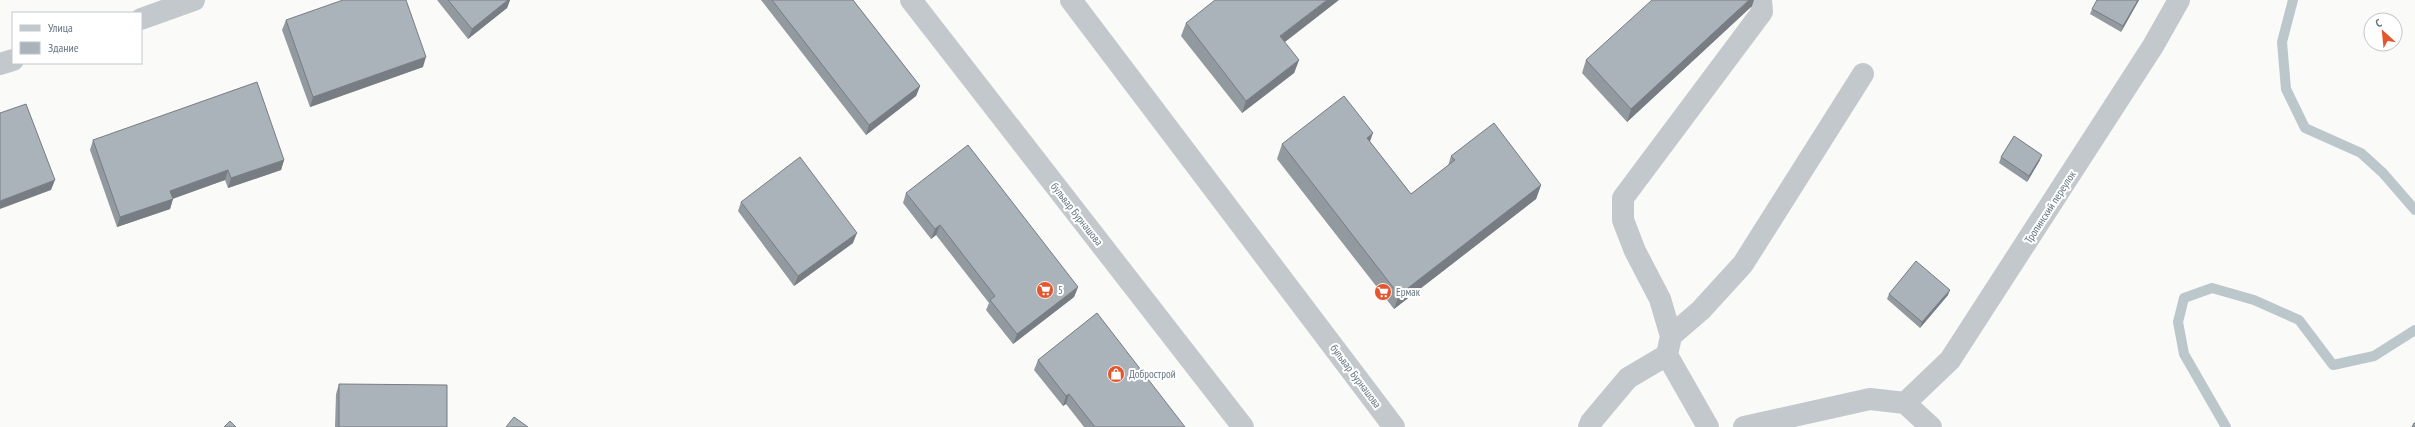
<svg xmlns="http://www.w3.org/2000/svg" width="2415" height="427" viewBox="0 0 2415 427" font-family="'PT Sans Narrow',sans-serif">
<style>
.lines{fill:none;stroke-linecap:round;stroke-linejoin:round}
.stream{stroke:#bbc7cb;stroke-width:10}
.minor{stroke:#c3c8cc;stroke-width:22}
.wall{fill:#929a9f}
.shaded-wall{fill:#777d82}
.building{fill:#aab3b9;stroke:#777d82}
.labels{text-anchor:middle;dominant-baseline:central;stroke-width:4;stroke-linejoin:round;paint-order:stroke}
.street-label{font-size:11px;fill:#657683;stroke:#fff}
.poi-label{font-size:11px;fill:#657683;stroke:#fff;text-anchor:start}
</style>
<rect width="100%" height="100%" fill="#fafaf8"/>
<g class="lines">
<path class="stream" d="M2293,0L2282,42L2286,89L2305,128L2361,153L2383,173L2415,210
M2226,427L2184,354L2178,322L2184,298L2212,288L2254,300L2299,320L2333,365L2374,356L2415,330"/>
<path class="minor" d="M911,0L1243,427
M1071,0L1394,427
M141,19L194,0
M0,64L13,60
M1671,336L1660,299L1635,251L1623,220V198L1762,12L1761,0
M1667,355L1708,427
M1905,403L1950,360L2153,46L2179,0
M1589,427L1591,422L1628,378L1667,355L1671,336L1701,310L1743,264L1863,74
M1744,427L1870,399L1905,403L1931,427"/>
</g>
<path class="wall" d="M437,0H510L507,8L468,39Z
M761,0H853L920,86L916,96L866,135Z
M2139,0L2121,32L2090,14L2092,9Z
M1752,6L1627,122L1582,73L1586,60Z
M286,20L423,67L310,107L282,30Z
M1186,23L1299,60L1294,73L1242,113L1181,36Z
M93,140L284,160L281,170L228,188L225,180L173,198L170,209L117,227L90,150Z
M1370,142L1411,194L1448,166L1451,156L1541,185L1536,199L1394,309L1277,159L1282,144Z
M2001,157L2040,160L2027,182L1999,163Z
M906,193L1078,287L1074,297L1013,344L986,310L989,303L936,235L931,239L903,203Z
M741,202L853,243L794,286L738,211Z
M1889,294L1948,295L1920,328L1887,299Z
M1038,360L1185,427H1084L1066,404L1063,406L1034,370Z
M339,384L447,427H335L336,394Z"/>
<path class="shaded-wall" d="M508,0H510L507,8L468,39L472,29Z
M1327,0H1339L1276,49L1280,36Z
M1749,0H1754L1752,6L1627,122L1631,109Z
M2138,0H2139L2121,32L2123,26Z
M426,57L423,67L310,107L313,97Z
M1299,60L1294,73L1242,113L1246,101Z
M920,86L916,96L866,135L869,125Z
M1373,133L1368,147L1367,138Z
M2042,155L2040,160L2027,182L2029,176Z
M284,160L281,170L228,188L231,178Z
M228,170L225,180L167,201L170,191Z
M55,180L51,190L0,209V201Z
M1541,185L1536,199L1394,309L1399,295Z
M173,199L170,209L117,227L120,217Z
M940,225L936,235L931,239L935,229Z
M857,233L853,243L794,286L798,276Z
M1078,287L1074,297L1013,344L1017,334Z
M1950,290L1948,295L1920,328L1922,322Z
M1069,394L1066,404L1063,406L1066,396Z"/>
<path class="building" d="M343,0H406L426,57L313,97L286,20Z
M448,0H508L472,29Z
M772,0H853L920,86L869,125Z
M1215,0H1327L1280,36L1299,60L1246,101L1186,23Z
M1652,0H1749L1631,109L1586,60Z
M2097,0H2138L2123,26L2092,9Z
M257,82L284,160L231,178L228,170L170,191L173,199L120,217L93,140Z
M1344,96L1373,133L1367,138L1411,194L1455,160L1451,156L1494,123L1541,185L1399,295L1282,144Z
M26,104L55,180L0,201V113Z
M2014,136L2042,155L2029,176L2001,157Z
M968,145L1078,287L1017,334L990,300L995,296L940,225L935,229L906,193Z
M800,157L857,233L798,276L741,202Z
M1916,261L1950,290L1922,322L1889,294Z
M1097,313L1185,427H1095L1069,394L1066,396L1038,360Z
M339,384L447,385V427H339Z
M514,417L528,427H506Z
M230,421L236,427H224Z
M2414,423H2415V427H2412Z"/>
<defs>
<g id="supermarket-disc" transform="scale(0.9)"><circle r="9.5" fill="#e4572e" stroke="#fff"/><path d="M-6-5.5h2.5l.6 2H6L4.5 2H-2.5L-4.4-4H-6ZM-1.5 3.2a1.3 1.3 0 1 0 .1 0ZM3 3.2a1.3 1.3 0 1 0 .1 0Z" fill="#fff"/></g>
<g id="shop-disc" transform="scale(0.9)"><circle r="9.5" fill="#e4572e" stroke="#fff"/><path d="M-5-2.5h2.3a2.7 3.5 0 0 1 5.4 0H5L5.5 6h-11ZM-1.5-2.5h3a1.5 2.3 0 0 0-3 0Z" fill="#fff"/></g>
</defs>
<g fill-rule="evenodd">
<use href="#supermarket-disc" x="1045" y="290"/>
<use href="#supermarket-disc" x="1383" y="292"/>
<use href="#shop-disc" x="1116" y="374"/>
</g>
<g class="labels">
<g class="street-label">
<text transform="translate(2050 207) rotate(-57)">Тропинский переулок</text>
<text transform="translate(1077 214) rotate(52)">бульвар Бурнашова</text>
<text transform="translate(1356 376) rotate(53)">бульвар Бурнашова</text>
</g>
<g class="poi-label">
<text x="1058" y="290">5</text>
<text x="1396" y="292">Ермак</text>
<text x="1129" y="374">Добрострой</text>
</g>
</g>
<rect x="12" y="12" width="130" height="52" fill="#ffffff" stroke="#c1c8cd"/>
<rect x="20" y="25" width="20" height="6" fill="#c3c8cc" stroke="#c1c8cd"/>
<text x="48" y="32" font-size="12" fill="#657683">Улица</text>
<rect x="20" y="42" width="20" height="12" fill="#aab3b9" stroke="#c1c8cd"/>
<text x="48" y="52" font-size="12" fill="#657683">Здание</text>
<g transform="translate(2383 32) rotate(333)"><circle r="19" fill="#ffffff" stroke="#c1c8cd"/>
<path d="M0-3L7 15L0 10L-7 15Z" fill="#e4572e"/>
<text y="-6" font-size="11" font-weight="bold" text-anchor="middle" fill="#657683">С</text>
</g>
</svg>
